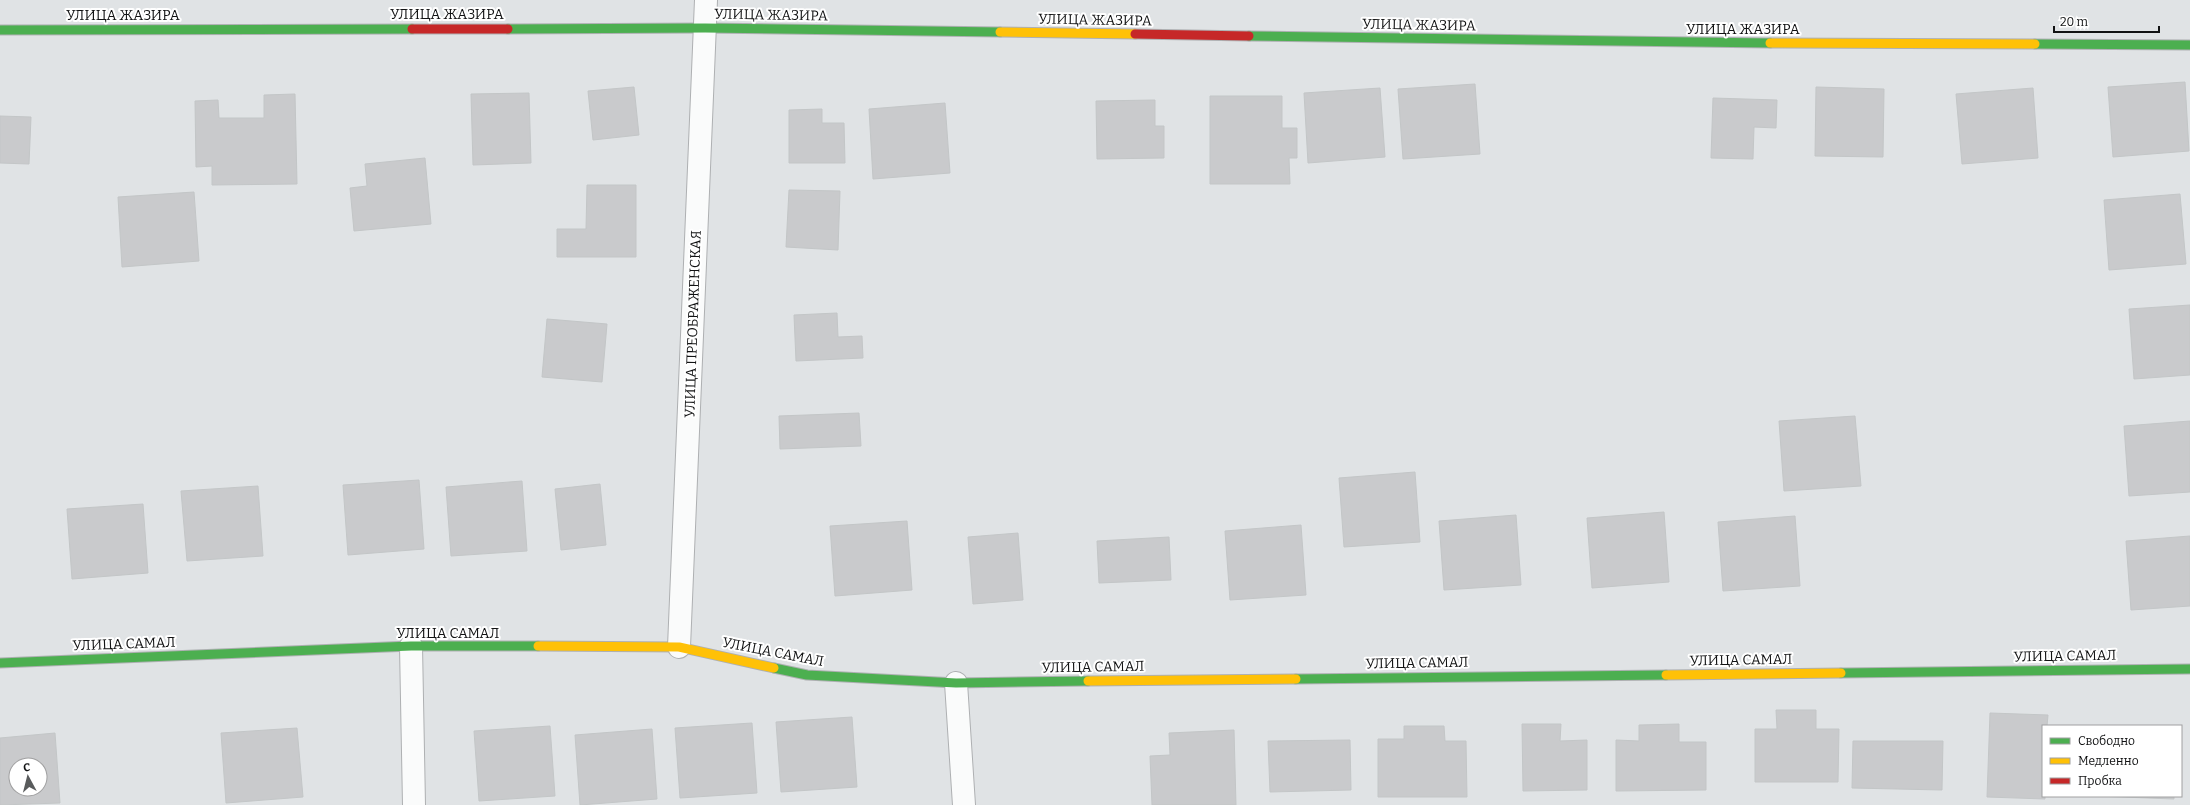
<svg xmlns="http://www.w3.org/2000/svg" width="2190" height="805" viewBox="0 0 2190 805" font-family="Bitter,serif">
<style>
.building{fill:#c9cacc;stroke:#c3c6c7;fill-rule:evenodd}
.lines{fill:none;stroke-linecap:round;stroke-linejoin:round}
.street-casing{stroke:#aeb0b2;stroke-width:24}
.fast-casing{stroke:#aeb0b2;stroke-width:11}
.slow-casing{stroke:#aeb0b2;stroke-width:11}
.jam-casing{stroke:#aeb0b2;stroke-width:11}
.street{stroke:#fafbfb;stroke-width:22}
.fast{stroke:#4caf50;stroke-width:9}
.slow{stroke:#ffc107;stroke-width:9}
.jam{stroke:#c62828;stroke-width:9}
.labels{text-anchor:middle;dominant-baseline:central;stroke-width:4;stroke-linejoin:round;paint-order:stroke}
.street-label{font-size:14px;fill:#111213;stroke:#fff}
</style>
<rect width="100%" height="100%" fill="#e0e3e5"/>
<path class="building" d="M2185,82L2189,151L2113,157L2108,87Z
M1475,84L1480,154L1403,159L1398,89Z
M634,87L639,135L593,140L588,91Z
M1816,87L1884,89L1883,157L1815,156Z
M1380,88L1385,157L1308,163L1304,93Z
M2033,88L2038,158L1962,164L1956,94Z
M529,93L531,163L473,165L471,94Z
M295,94L297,184L212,185V166L196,167L195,101L218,100L219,118H264V95Z
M1210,96H1282V128H1297V158H1289L1290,184H1210Z
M1713,98L1777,100L1776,128L1754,127L1753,159L1711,158Z
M1155,100V126H1164V158L1097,159L1096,101Z
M945,103L950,173L873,179L869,109Z
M822,109V123H844L845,163H789V110Z
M0,116L31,117L29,164L0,163Z
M425,158L431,224L354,231L350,188L367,186L365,164Z
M587,185H636V257H557V229H586Z
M789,190L840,191L838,250L786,247Z
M194,192L199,261L122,267L118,197Z
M2180,194L2186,264L2109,270L2104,200Z
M2190,305V375L2134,379L2129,309Z
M837,313L838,337L862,336L863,358L796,361L794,315Z
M547,319L607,324L602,382L542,377Z
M859,413L861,446L780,449L779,416Z
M1855,416L1861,486L1784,491L1779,421Z
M2190,421V492L2129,496L2124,426Z
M1415,472L1420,542L1344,547L1339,478Z
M419,480L424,549L348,555L343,485Z
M522,481L527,551L451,556L446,487Z
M600,484L606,545L561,550L555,489Z
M258,486L263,556L187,561L181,491Z
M143,504L148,573L72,579L67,509Z
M1664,512L1669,582L1592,588L1587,518Z
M1516,515L1521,585L1444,590L1439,521Z
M1795,516L1800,586L1723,591L1718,522Z
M907,521L912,590L835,596L830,526Z
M1301,525L1306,595L1230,600L1225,531Z
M1018,533L1023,600L973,604L968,537Z
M2190,536V606L2131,610L2126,541Z
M1169,537L1171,580L1099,583L1097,541Z
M1776,710H1816V729H1839L1838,782H1755V729H1777Z
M1990,713L2048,715L2047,726H2043V796H2045V799L1987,797Z
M852,717L857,787L781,792L776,722Z
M752,723L757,793L680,798L675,728Z
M1522,724H1561L1560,741L1587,740V790L1523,791Z
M1679,724V742H1706V790L1616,791V740L1639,741V725Z
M550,726L555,796L479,801L474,731Z
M1404,726H1444L1445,741H1466L1467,797H1378V739H1404Z
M297,728L303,797L226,803L221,733Z
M652,729L657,799L580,805L575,735Z
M1234,730L1236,805H1152L1150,756L1170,755L1169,733Z
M55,733L60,803L0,805V738ZM16,765H40V789H16Z
M1350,740L1351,790L1270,792L1268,741Z
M1853,741H1943L1942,790L1852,788Z
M2096,796H2174V799Z"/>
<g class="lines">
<g class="street-casing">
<path id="street" d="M411,646L414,805
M679,647L706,0
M956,683L964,805"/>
</g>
<g class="fast-casing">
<path id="fast" d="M508,29L705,28L1000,32
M0,30L412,29
M1249,36L1770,43
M2035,44L2190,45
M0,663L411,646H538
M774,668L807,675L956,683L1088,681
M1841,673L2190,669
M1296,679L1666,675"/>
</g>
<g class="slow-casing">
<path id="slow" d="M1000,32L1135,34
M1770,43L2035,44
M538,646L679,647L774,668
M1666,675L1841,673
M1088,681L1296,679"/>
</g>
<g class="jam-casing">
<path id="jam" d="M412,29H508
M1135,34L1249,36"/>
</g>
<use href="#street" class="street"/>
<use href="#fast" class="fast"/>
<use href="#slow" class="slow"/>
<use href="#jam" class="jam"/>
</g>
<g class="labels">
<g class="street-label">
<text x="447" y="14">УЛИЦА ЖАЗИРА</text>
<text x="123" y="15">УЛИЦА ЖАЗИРА</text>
<text transform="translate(771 15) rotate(1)">УЛИЦА ЖАЗИРА</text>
<text transform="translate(1095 20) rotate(1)">УЛИЦА ЖАЗИРА</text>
<text transform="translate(1419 25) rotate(1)">УЛИЦА ЖАЗИРА</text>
<text x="1743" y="29">УЛИЦА ЖАЗИРА</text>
<text transform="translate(693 324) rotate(-88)">УЛИЦА ПРЕОБРАЖЕНСКАЯ</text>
<text x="448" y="633">УЛИЦА САМАЛ</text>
<text transform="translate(124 644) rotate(-2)">УЛИЦА САМАЛ</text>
<text transform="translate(773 652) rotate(11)">УЛИЦА САМАЛ</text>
<text transform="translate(2065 656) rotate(-1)">УЛИЦА САМАЛ</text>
<text transform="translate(1741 660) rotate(-1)">УЛИЦА САМАЛ</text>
<text transform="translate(1417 663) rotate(-1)">УЛИЦА САМАЛ</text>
<text transform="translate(1093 667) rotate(-1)">УЛИЦА САМАЛ</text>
</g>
</g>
<rect x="2042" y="725" width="140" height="72" fill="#ffffff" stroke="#a0a0a1"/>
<rect x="2050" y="738" width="20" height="6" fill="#4caf50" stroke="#a0a0a1"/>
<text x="2078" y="745" font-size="12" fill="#111213">Свободно</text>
<rect x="2050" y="758" width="20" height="6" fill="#ffc107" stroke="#a0a0a1"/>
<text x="2078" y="765" font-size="12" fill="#111213">Медленно</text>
<rect x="2050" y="778" width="20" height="6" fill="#c62828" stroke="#a0a0a1"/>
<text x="2078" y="785" font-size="12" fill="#111213">Пробка</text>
<g transform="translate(28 777) rotate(353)"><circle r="19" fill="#ffffff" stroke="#a0a0a1"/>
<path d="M0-3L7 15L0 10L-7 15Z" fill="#595b5c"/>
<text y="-6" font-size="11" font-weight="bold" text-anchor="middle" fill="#111213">С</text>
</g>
<path d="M2054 26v6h105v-6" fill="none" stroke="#111213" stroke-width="2"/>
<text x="2060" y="26" font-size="12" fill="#111213" stroke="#ffffff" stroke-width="3" paint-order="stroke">20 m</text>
</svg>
